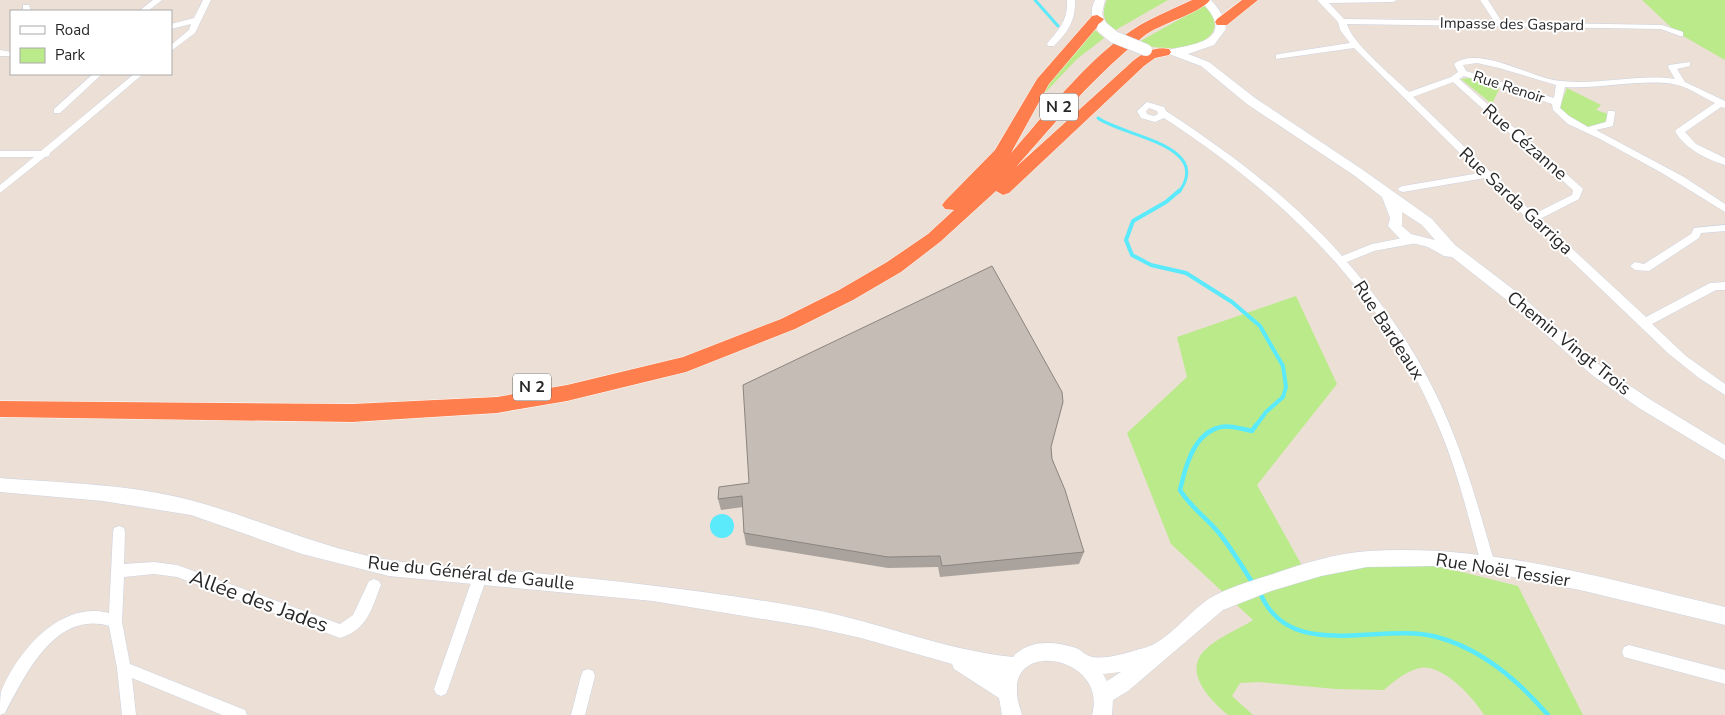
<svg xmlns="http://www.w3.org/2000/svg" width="1725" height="715" viewBox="0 0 1725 715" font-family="'Nunito Sans',sans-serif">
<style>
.green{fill:#baea8a}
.water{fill:#5aeafc}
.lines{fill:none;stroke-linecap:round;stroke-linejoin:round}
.stream-far2{stroke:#5aeafc;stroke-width:3}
.stream-far1{stroke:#5aeafc;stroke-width:4}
.stream{stroke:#5aeafc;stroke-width:4.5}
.street-casing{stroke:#cbd3e2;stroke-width:1}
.secondary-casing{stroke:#cbd3e2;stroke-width:1}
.highway-casing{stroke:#fff;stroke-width:1}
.street{fill:#fff;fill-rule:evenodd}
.secondary{fill:#fff;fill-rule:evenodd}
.highway{fill:#ff7e4d;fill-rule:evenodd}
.secondary-bridge-casing{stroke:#cbd3e2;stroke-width:13;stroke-linecap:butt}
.secondary-bridge{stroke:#fff;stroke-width:12}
.wall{fill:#aaa29d}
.building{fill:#c6bcb6;stroke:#8b847f}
.labels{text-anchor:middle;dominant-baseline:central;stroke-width:4;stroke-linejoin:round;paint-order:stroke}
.far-street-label{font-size:15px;fill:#272727;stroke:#fff}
.shield{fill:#fff;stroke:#686868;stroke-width:1}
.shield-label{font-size:16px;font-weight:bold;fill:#272727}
.street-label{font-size:18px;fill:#272727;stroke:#fff}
.near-street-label{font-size:21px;fill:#272727;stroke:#fff}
</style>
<rect width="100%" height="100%" fill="#ecdfd5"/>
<path class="green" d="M1107,0H1168L1114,31C1104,21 1101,14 1107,0Z
M1642,0H1725V60L1676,32Z
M1205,5C1234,37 1191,50 1164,48C1155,48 1146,45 1137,43Z
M1095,30L1104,38L1077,59L1040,98C1056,71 1072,50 1095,30Z
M1472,78L1500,87L1492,104L1461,79Z
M1567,88L1601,105L1596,110L1608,114L1605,122L1588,127L1563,114L1559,109Z
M1296,296L1337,384L1257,485L1305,571L1401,557L1518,586L1583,715H1484C1474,698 1442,663 1420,668C1406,671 1394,681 1384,690L1336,689L1259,682L1240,683L1232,696L1253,715H1228C1211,701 1183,673 1204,651C1217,637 1238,630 1253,620L1171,544L1127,433L1187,377L1177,337Z"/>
<path class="water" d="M710 526a12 12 0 1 1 24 0a12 12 0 1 1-24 0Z"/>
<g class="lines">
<path class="stream-far2" d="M1035,0L1058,26
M1098,118C1122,136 1214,145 1179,192"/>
<path class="stream-far1" d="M1180,190L1166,202L1133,221L1126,240L1132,255L1151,265L1186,273L1232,302L1260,326L1283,366L1286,387L1283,397L1266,412L1255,427"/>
<path class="stream" d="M1254,585C1243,568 1232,549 1219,533C1205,516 1192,509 1180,490C1185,468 1193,436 1217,428C1228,424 1241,429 1252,431L1256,425
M1259,590C1287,665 1378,621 1437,637C1482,649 1518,680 1548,715"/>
<g class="street-casing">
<path id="street" d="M153,0H162L148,11H139Z
M203,0H211L195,33L171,51V45L189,30L191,24L171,29V24L194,18Z
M1067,0H1075C1076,20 1068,32 1054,46H1048L1047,44C1059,29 1068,21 1067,0Z
M1317,0H1397L1393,2L1329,3L1344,19L1494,21L1480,0H1488L1502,22L1662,25L1683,32V36H1680L1661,29L1347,24C1351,42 1394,78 1409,92L1451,77L1458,72L1454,64C1475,46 1525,73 1549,79C1591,88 1633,73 1675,79L1668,67L1669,65L1690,62V66L1677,69L1685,82L1725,101V108L1721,107L1685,132L1696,144L1725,158V165C1706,159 1685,149 1675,131L1677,129L1715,103C1702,97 1687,86 1673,84C1641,79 1600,89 1565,87L1560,108L1569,116L1588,127L1606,122L1608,111H1614L1615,113L1613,126L1596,130L1684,177L1725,204V212L1662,173L1600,139L1568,124L1553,110L1552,104L1464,76L1459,79L1581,187L1583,189L1579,199L1540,219L1646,317L1710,283L1725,282V290H1716L1652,324L1686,356L1725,384V395L1699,378L1669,354L1485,178L1403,192L1400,191L1398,189L1400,187L1403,186L1480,173L1354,48L1276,59V55L1279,54L1350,43L1340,30L1338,22ZM1477,63L1499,68L1556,85L1554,98L1466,71L1463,65ZM1453,82L1573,190L1572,195L1534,214L1413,97Z
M23,5H29L31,11H23Z
M0,50L11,52V56H0Z
M93,74H102L60,113H54V109Z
M134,74H143L50,153L49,156L45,157L0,193V185L34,157H0V151H41Z
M1147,102L1164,107L1166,111C1230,153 1291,198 1342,256L1372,244L1413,236L1417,237L1418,240L1417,243L1374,251L1347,262C1391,312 1429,371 1453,433C1470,476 1482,520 1495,564L1493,568L1488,570L1483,568L1481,564C1469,519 1458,473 1440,430C1385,294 1285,197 1164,118L1155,122L1141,118L1137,111ZM1149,108L1157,111L1158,114L1154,116L1147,114L1146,111Z
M1725,225V231L1701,233L1699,238L1649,271L1635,270L1630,266L1635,262L1644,264L1691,234L1694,228Z
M119,526L124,528L125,532L124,564L154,562L177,565L340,624L353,615L369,581L374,579L379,581L381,585C371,610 368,629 340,638L177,577L154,574L124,577L122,622L130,664L245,710L247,715H222L132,678L136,715H122L117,668L109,626C55,610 25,676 5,713L0,715C0,708 0,698 1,692C17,652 60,600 109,613L113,532L114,528Z
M480,571L485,573L487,577L448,689L446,694L441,696L436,694L434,689L473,577L475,573Z
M1629,645L1725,670V684L1624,657L1622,652L1624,647Z
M588,669L593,671L595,676L585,715H571L581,676L583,671Z"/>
</g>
<g class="secondary-casing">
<path id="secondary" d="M1095,0H1105L1102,14L1108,28L1107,30H1099C1092,20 1089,12 1095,0Z
M1200,0H1211C1219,9 1225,17 1226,29L1214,45L1188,54L1209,62L1255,98L1363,170L1432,219L1455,245L1518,293L1602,367L1651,400L1725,445V460L1639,408L1592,375L1508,301L1452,257L1444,256L1428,247L1401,240L1388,226L1390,218L1382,197L1355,176L1247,104L1201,66L1169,54V50C1186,45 1231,43 1210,12C1207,8 1203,4 1200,0ZM1402,212L1422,225L1435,240L1411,234L1402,226Z
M0,478C63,483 129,484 190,500C257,518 320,548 389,560C436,568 486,569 534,573C627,582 719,592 811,609C879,622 944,650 1013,657C1028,639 1056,641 1076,648C1081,650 1084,654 1089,656C1105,661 1128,652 1144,648C1168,642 1189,611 1210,598C1227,588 1251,581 1270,575C1301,564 1336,553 1369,551C1489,543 1609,580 1725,607V625L1580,590L1488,572L1433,566L1367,567L1321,576L1271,591L1223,610L1128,691L1113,700L1112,715H1092C1108,658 1013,639 1017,692C1017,700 1020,708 1022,715H1002L999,698L954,669L952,664L861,638L812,627L653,601L389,576L302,554L191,515L103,501L0,492ZM1121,672L1107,681L1103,674Z"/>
</g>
<g class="highway-casing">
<path id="highway" d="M1192,0H1210C1201,13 1159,24 1144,36C1095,75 1057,121 1016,167L1134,60C1144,52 1156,46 1169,49L1171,52L1169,55L1155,58L1144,66L1009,193L1003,195L996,191L940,242L901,272L853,300L795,329L686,372L567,401L497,413L352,422L0,417V401L352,404L497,397L567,385L683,357L781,319L839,290L887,262L928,234L954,210L945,209L942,205L945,201L995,150L1037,79L1092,16L1097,15L1104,19L1049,84L1011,153C1049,110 1090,55 1140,25C1156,16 1175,8 1192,0Z
M1242,0H1258L1227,25H1217L1215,22L1217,19Z"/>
</g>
<use href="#street" class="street"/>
<use href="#secondary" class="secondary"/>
<use href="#highway" class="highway"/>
<g class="secondary-bridge-casing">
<path id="secondary-bridge" d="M1103,28L1114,37L1146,50"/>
</g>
<use href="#secondary-bridge" class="secondary-bridge"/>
</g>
<path class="wall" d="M1051,447L1052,459L1084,552L1079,564L940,577L938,567L888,568L746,545L744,533L743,507L721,510L718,499L749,483Z"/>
<path class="building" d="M992,266L1062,392L1063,402L1051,447L1052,459L1065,490L1084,552L942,566L940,556L888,557L744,533L742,496L718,499L719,487L749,483L743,385Z"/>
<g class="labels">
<g class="far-street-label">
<text transform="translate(1512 24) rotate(1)">Impasse des Gaspard</text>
<text transform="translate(1509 87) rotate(18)">Rue Renoir</text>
</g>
<g class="shield">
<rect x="1040" y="93.5" width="38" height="27" rx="4"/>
<rect x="513" y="373.5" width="38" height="27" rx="4"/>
</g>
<g class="shield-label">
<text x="1059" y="107">N 2</text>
<text x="532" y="387">N 2</text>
</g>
<g class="street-label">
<text transform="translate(1525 142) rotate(41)">Rue Cézanne</text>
<text transform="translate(1516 201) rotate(43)">Rue Sarda Garriga</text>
<text transform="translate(1389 330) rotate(57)">Rue Bardeaux</text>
<text transform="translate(1569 343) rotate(39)">Chemin Vingt Trois</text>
<text transform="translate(1503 570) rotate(9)">Rue Noël Tessier</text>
<text transform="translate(471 573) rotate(6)">Rue du Général de Gaulle</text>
</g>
<g class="near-street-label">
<text transform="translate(259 601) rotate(20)">Allée des Jades</text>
</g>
</g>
<rect x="10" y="10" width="162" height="65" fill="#ffffff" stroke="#a9a9a9"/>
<rect x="20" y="26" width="25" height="8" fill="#ffffff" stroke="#a9a9a9"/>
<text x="55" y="35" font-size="15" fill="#272727">Road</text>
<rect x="20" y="48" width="25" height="15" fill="#baea8a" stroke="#a9a9a9"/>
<text x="55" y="60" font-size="15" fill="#272727">Park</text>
</svg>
